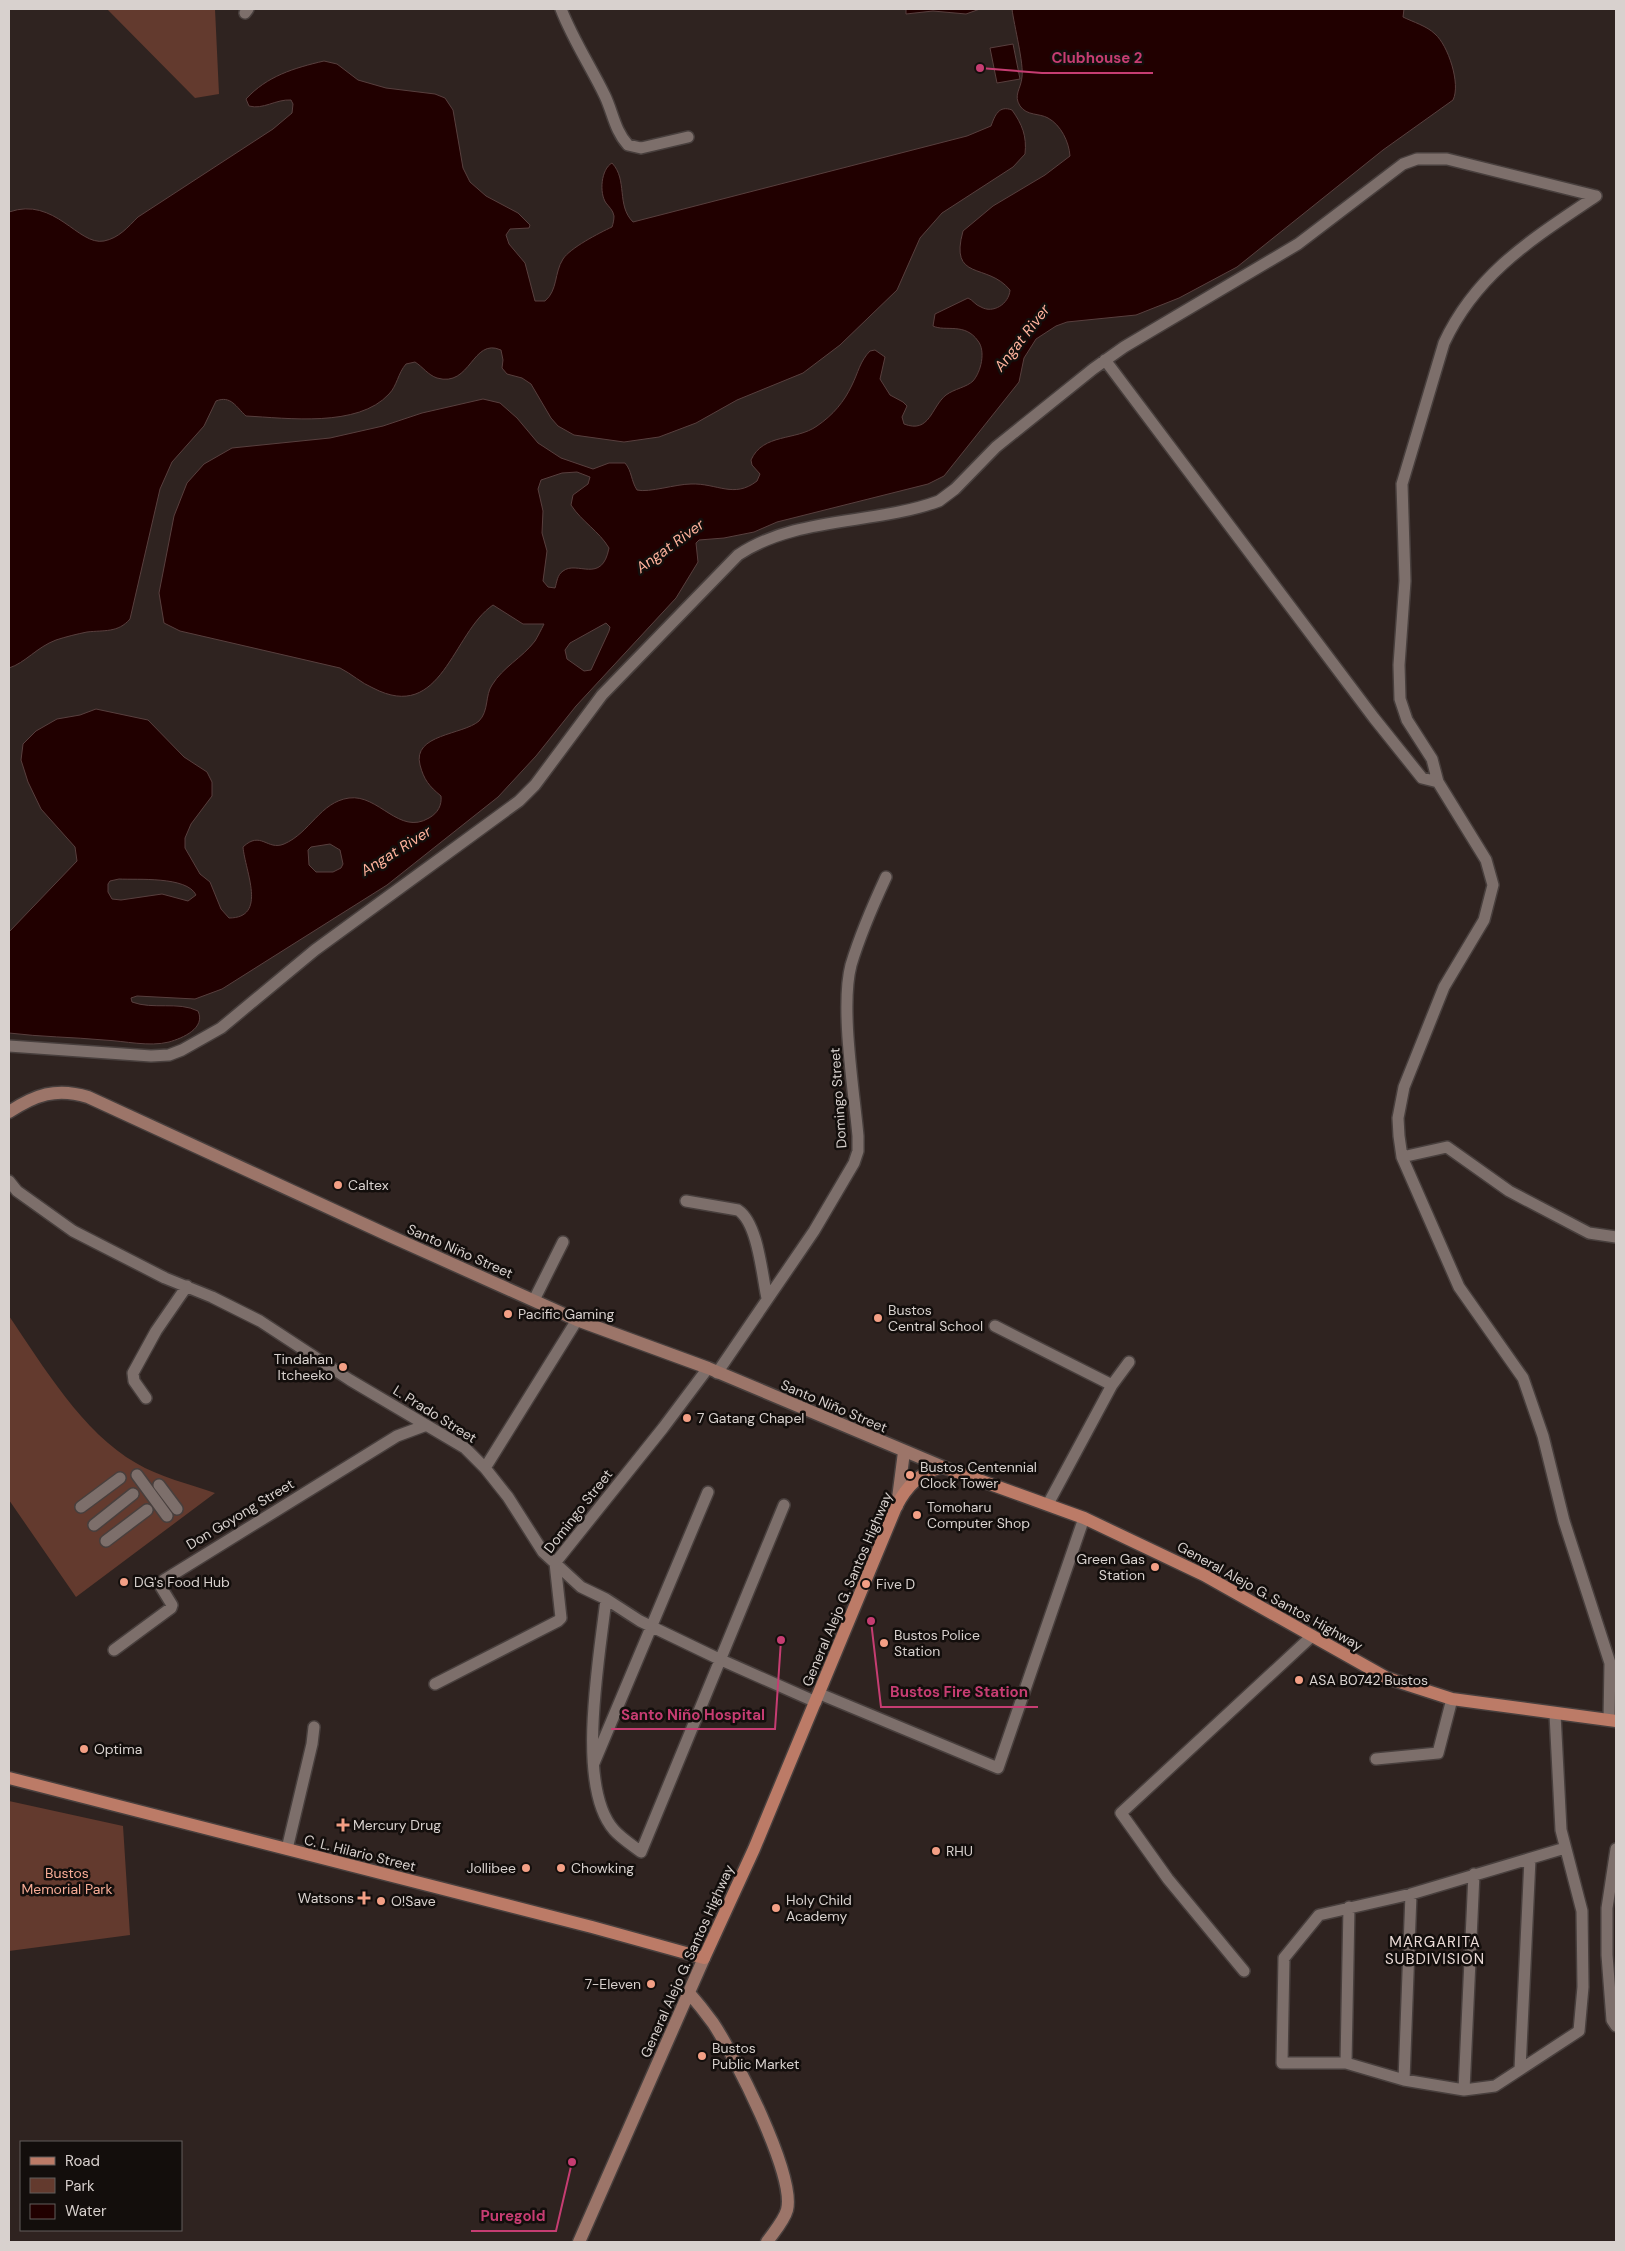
<svg xmlns="http://www.w3.org/2000/svg" width="1625" height="2251" viewBox="0 0 1625 2251" font-family="'DM Sans',sans-serif">
<style>
.green{fill:#633a2e}
.water{fill:#210000;stroke:#583f3e;fill-rule:evenodd}
.lines{fill:none;stroke-linecap:round;stroke-linejoin:round}
.street-casing{stroke:#483f3d;stroke-width:14}
.secondary-casing{stroke:#483f3d;stroke-width:15}
.primary-casing{stroke:#483f3d;stroke-width:15}
.street{stroke:#7d6f6b;stroke-width:11}
.secondary{stroke:#9c7569;stroke-width:12}
.primary{stroke:#bc7b67;stroke-width:12}
.poi-dot{fill:#f39f85;stroke:#130e0c;stroke-width:2}
.labels{text-anchor:middle;dominant-baseline:central;stroke-width:5;stroke-linejoin:round;paint-order:stroke}
.street-label{font-size:14px;fill:#d8d1ce;stroke:#130e0c}
.poi-label{font-size:14px;fill:#d8d1ce;stroke:#130e0c;text-anchor:start}
.park-label{font-size:14px;fill:#f7ac96;stroke:#130e0c}
.water-label{font-size:15px;font-style:italic;fill:#ffb39d;stroke:#130e0c}
.neighbourhood-label{font-size:15px;letter-spacing:1px;fill:#ebdbd7;stroke:#130e0c}
.leader{fill:none;stroke:#c63d72;stroke-width:2}
.callout-dot{fill:#c63d72;stroke:#130e0c;stroke-width:2}
.callout-label{font-size:15px;text-anchor:middle;font-weight:bold;fill:#c63d72;stroke:#130e0c;stroke-width:5;stroke-linejoin:round;paint-order:stroke}
</style>
<rect width="100%" height="100%" fill="#2f2320"/>
<path class="green" d="M107,9H215L219,94L195,98Z
M9,1316C43,1366 83,1433 136,1463C159,1477 190,1484 215,1493L76,1597L9,1500Z
M9,1801L123,1826L130,1935L9,1951Z"/>
<path class="water" d="M906,9H980L966,14L933,11L906,14Z
M1012,9H1404L1403,17C1413,22 1427,26 1435,34C1448,45 1461,84 1453,100L1383,150L1237,267L1179,298L1136,315L1067,322L1056,326L1036,339L1024,358L1019,382L944,476L928,484L777,522L754,532L724,538L699,540L696,543L698,562L676,598L576,706L536,756L498,797L387,885L222,989L195,999L137,996L131,998L132,1002C153,1010 178,1001 198,1011C206,1028 183,1038 169,1042C149,1047 125,1041 104,1040C72,1037 41,1037 9,1033V932L77,861L75,847L41,809L28,782L21,760L23,744L36,731L57,719L80,715L96,709L148,720L184,757L207,772L212,782V796L191,824L185,838V848L200,874L210,882L221,909L229,918C268,918 245,871 243,847C261,830 267,851 284,844C310,833 320,802 349,798C379,794 399,836 429,818C438,813 442,805 441,796C429,786 424,780 420,765C412,734 463,735 479,721C489,711 485,695 492,685C503,667 522,658 535,641C538,636 541,630 544,624H523L493,605C452,633 442,724 373,688C361,683 352,674 340,668L180,631L164,623L159,593L174,516L187,483L204,464L232,448L330,438L383,426L422,413L483,399L500,403L517,418L538,443L561,458L593,469L609,463H625C632,471 631,481 637,490C649,493 676,484 691,484C717,483 734,499 757,481L760,474L752,465L751,460C763,433 796,441 817,426C833,415 844,402 852,385C858,373 860,361 870,351L875,350L885,357L880,379L890,395L903,402L907,406L902,417L904,424C930,434 931,407 946,395C954,389 967,387 973,381C981,372 986,351 978,341C965,322 945,332 933,326L935,314L968,298C973,300 975,305 981,307C993,314 1009,304 1010,290C987,262 949,282 963,231L993,206L1045,175L1070,156C1069,142 1061,125 1048,118C1039,113 1027,116 1020,106C1013,95 1021,89 1022,77C1024,64 1014,25 1012,9ZM577,472L590,477L588,484L573,495L571,505C582,522 599,531 609,548C602,585 577,560 563,571C557,575 557,582 555,588L548,587L543,581L547,551L542,533L543,511L538,489L541,480L562,473ZM606,623L610,627L609,631L591,670L584,671L567,659L565,650L570,643ZM330,844L340,850L343,864L341,868L333,872H316L309,865L308,850L311,847ZM119,879C137,880 187,876 196,895L188,901L162,894L121,900L112,899L108,892V884L110,881Z
M1013,44L1020,79L997,83L990,48Z
M324,61L337,64L358,80L386,88L435,94L445,98L453,110L463,168L470,182L486,196L518,213L530,225L529,228L510,229L506,235L509,244L525,263L535,301H545C558,290 554,273 563,259C570,248 599,233 612,227C613,224 614,220 614,216C613,210 609,207 606,203C599,193 601,169 612,163C628,180 616,205 633,222L967,136L991,126C995,115 999,105 1012,110C1022,124 1027,136 1025,154L1013,167L942,213L920,238L897,290L840,345L803,373L737,400L696,423L659,437L624,442L574,435L558,426L551,418L531,384L522,378L507,374L502,368L503,360L501,350C472,337 471,388 437,378C428,375 423,367 415,362L406,364C398,373 397,386 389,394C358,428 287,418 246,416C236,407 231,395 216,401L204,426L172,462L160,489L130,619C118,633 104,630 87,632C77,634 65,637 56,640C37,647 25,663 9,668V212C55,196 78,246 104,241C119,238 128,227 138,217L273,129L292,113L293,104L291,100C276,99 263,110 249,106L246,99C267,76 294,68 324,61Z"/>
<g class="lines">
<g class="street-casing">
<path id="street" d="M561,9C573,40 591,67 605,96C613,113 615,131 628,145L641,148L688,137
M245,13L248,9
M1596,196C1534,238 1477,272 1444,343L1402,484L1405,581L1399,665L1400,699L1407,720L1432,759L1438,782L1486,860L1493,885L1484,920L1444,987L1404,1087L1398,1118L1399,1136L1402,1157L1459,1287L1523,1378L1543,1436L1564,1521L1610,1663L1609,1720
M1105,360L1374,718L1422,778L1438,782
M9,1046L151,1056L169,1055L182,1050L221,1028L315,950L519,801L535,785L602,695L738,555C796,516 874,525 939,501L955,489L996,447L1093,369L1124,347L1298,244L1403,164L1417,159H1447L1596,196
M1402,1157L1447,1147L1509,1191L1589,1233L1616,1237
M9,1181L17,1191L73,1231L165,1278L212,1297L260,1321L350,1380L465,1448L485,1468L508,1497L543,1552L581,1587L606,1599L640,1621L719,1659L816,1702
M686,1201L738,1210C758,1223 762,1275 767,1298
M534,1300L563,1242
M995,1326L1112,1385
M717,1373L814,1231L854,1163L858,1151V1136C854,1091 840,1007 851,965C860,935 873,905 886,877
M146,1398L134,1381L133,1373L156,1331L187,1286
M485,1468L577,1320
M137,1475L167,1516
M159,1485L177,1509
M1048,1504L1112,1385L1129,1362
M81,1507L120,1478
M94,1525L133,1494
M106,1541L147,1510
M606,1599C600,1655 575,1786 614,1830C621,1838 632,1845 641,1852L784,1505
M114,1650L171,1608L172,1605L161,1587L164,1580L397,1436L424,1426
M435,1684L558,1621L561,1618L555,1563L663,1428L708,1368
M820,1694L998,1768L1084,1518
M1555,1714L1561,1830L1582,1911L1583,1987L1579,2031L1495,2086L1464,2090L1404,2080L1346,2063H1282L1284,1958L1319,1915L1411,1894L1565,1848
M1376,1759L1438,1753L1452,1699
M594,1763L708,1492
M287,1849L312,1744L314,1727
M1616,1849L1607,1908V1955L1612,2020L1616,2026
M1244,1971L1168,1879L1121,1813L1312,1636
M1346,2063L1349,1907
M1520,2069L1530,1859
M1404,2080L1411,1894
M1464,2090L1474,1874"/>
</g>
<g class="secondary-casing">
<path id="secondary" d="M9,1112C35,1095 56,1087 88,1097L390,1236L577,1320L708,1368L943,1467
M897,1506L904,1452
M689,1993C697,2002 705,2012 713,2023C733,2053 796,2175 787,2210C784,2221 773,2233 767,2242
M579,2242L704,1958"/>
</g>
<g class="primary-casing">
<path id="primary" d="M9,1778L592,1927L704,1958L754,1849L896,1507C906,1487 921,1471 943,1467L1084,1518L1204,1575L1387,1678L1452,1699L1616,1721"/>
</g>
<use href="#street" class="street"/>
<use href="#secondary" class="secondary"/>
<use href="#primary" class="primary"/>
</g>
<g class="poi-dot">
<circle cx="338" cy="1185" r="5"/>
<circle cx="508" cy="1314" r="5"/>
<circle cx="878" cy="1318" r="5"/>
<circle cx="343" cy="1367" r="5"/>
<circle cx="687" cy="1418" r="5"/>
<circle cx="910" cy="1475" r="5"/>
<circle cx="917" cy="1515" r="5"/>
<circle cx="1155" cy="1567" r="5"/>
<circle cx="124" cy="1582" r="5"/>
<circle cx="866" cy="1584" r="5"/>
<circle cx="884" cy="1643" r="5"/>
<circle cx="1299" cy="1680" r="5"/>
<circle cx="84" cy="1749" r="5"/>
<path d="M340.5 1817.5h5v5h5v5h-5v5h-5v-5h-5v-5h5z"/>
<circle cx="936" cy="1851" r="5"/>
<circle cx="526" cy="1868" r="5"/>
<circle cx="561" cy="1868" r="5"/>
<path d="M361.5 1890.5h5v5h5v5h-5v5h-5v-5h-5v-5h5z"/>
<circle cx="381" cy="1901" r="5"/>
<circle cx="776" cy="1908" r="5"/>
<circle cx="651" cy="1984" r="5"/>
<circle cx="702" cy="2056" r="5"/>
</g>
<g class="labels">
<g class="street-label">
<text transform="translate(838 1098) rotate(-94)">Domingo Street</text>
<text transform="translate(460 1251) rotate(24)">Santo Niño Street</text>
<text transform="translate(834 1406) rotate(23)">Santo Niño Street</text>
<text transform="translate(435 1414) rotate(32)">L. Prado Street</text>
<text transform="translate(578 1511) rotate(-52)">Domingo Street</text>
<text transform="translate(240 1514) rotate(-31)">Don Goyong Street</text>
<text transform="translate(847 1589) rotate(-67)">General Alejo G. Santos Highway</text>
<text transform="translate(1270 1596) rotate(29)">General Alejo G. Santos Highway</text>
<text transform="translate(360 1853) rotate(14)">C. L. Hilario Street</text>
<text transform="translate(687 1961) rotate(-66)">General Alejo G. Santos Highway</text>
</g>
<g class="poi-label">
<text x="348" y="1185">Caltex</text>
<text x="888" y="1310">Bustos<tspan x="888" dy="16">Central School</tspan></text>
<text x="518" y="1314">Pacific Gaming</text>
<text x="333" y="1359" text-anchor="end">Tindahan<tspan x="333" dy="16">Itcheeko</tspan></text>
<text x="697" y="1418">7 Gatang Chapel</text>
<text x="920" y="1467">Bustos Centennial<tspan x="920" dy="16">Clock Tower</tspan></text>
<text x="927" y="1507">Tomoharu<tspan x="927" dy="16">Computer Shop</tspan></text>
<text x="1145" y="1559" text-anchor="end">Green Gas<tspan x="1145" dy="16">Station</tspan></text>
<text x="134" y="1582">DG's Food Hub</text>
<text x="876" y="1584">Five D</text>
<text x="894" y="1635">Bustos Police<tspan x="894" dy="16">Station</tspan></text>
<text x="1309" y="1680">ASA B0742 Bustos</text>
<text x="94" y="1749">Optima</text>
<text x="353" y="1825">Mercury Drug</text>
<text x="946" y="1851">RHU</text>
<text x="516" y="1868" text-anchor="end">Jollibee</text>
<text x="571" y="1868">Chowking</text>
<text x="354" y="1898" text-anchor="end">Watsons</text>
<text x="786" y="1900">Holy Child<tspan x="786" dy="16">Academy</tspan></text>
<text x="391" y="1901">O!Save</text>
<text x="641" y="1984" text-anchor="end">7-Eleven</text>
<text x="712" y="2048">Bustos<tspan x="712" dy="16">Public Market</tspan></text>
</g>
<g class="park-label">
<text x="67" y="1873">Bustos<tspan x="67" dy="16">Memorial Park</tspan></text>
</g>
<g class="water-label">
<text transform="translate(1022 338) rotate(-52)">Angat River</text>
<text transform="translate(670 546) rotate(-36)">Angat River</text>
<text transform="translate(396 851) rotate(-32)">Angat River</text>
</g>
<g class="neighbourhood-label">
<text x="1435" y="1942">MARGARITA<tspan x="1435" dy="17">SUBDIVISION</tspan></text>
</g>
</g>
<path class="leader" d="M980 68L1042 73H1153M871 1621L881 1707H1038M781 1640L775 1729H611M572 2162L556 2231H471"/>
<g class="callout-dot">
<circle cx="980" cy="68" r="5"/>
<circle cx="871" cy="1621" r="5"/>
<circle cx="781" cy="1640" r="5"/>
<circle cx="572" cy="2162" r="5"/>
</g>
<g class="callout-label">
<text x="1097" y="63">Clubhouse 2</text>
<text x="959" y="1697">Bustos Fire Station</text>
<text x="693" y="1720">Santo Niño Hospital</text>
<text x="513" y="2221">Puregold</text>
</g>
<rect width="1625" height="2251" fill="none" stroke="#d8d1ce" stroke-width="20"/>
<rect x="20" y="2141" width="162" height="90" fill="#130e0c" stroke="#625c5a"/>
<rect x="30" y="2157" width="25" height="8" fill="#bc7b67" stroke="#625c5a"/>
<text x="65" y="2166" font-size="15" fill="#d8d1ce">Road</text>
<rect x="30" y="2178" width="25" height="15" fill="#633a2e" stroke="#625c5a"/>
<text x="65" y="2191" font-size="15" fill="#d8d1ce">Park</text>
<rect x="30" y="2204" width="25" height="15" fill="#210000" stroke="#625c5a"/>
<text x="65" y="2216" font-size="15" fill="#d8d1ce">Water</text>
</svg>
